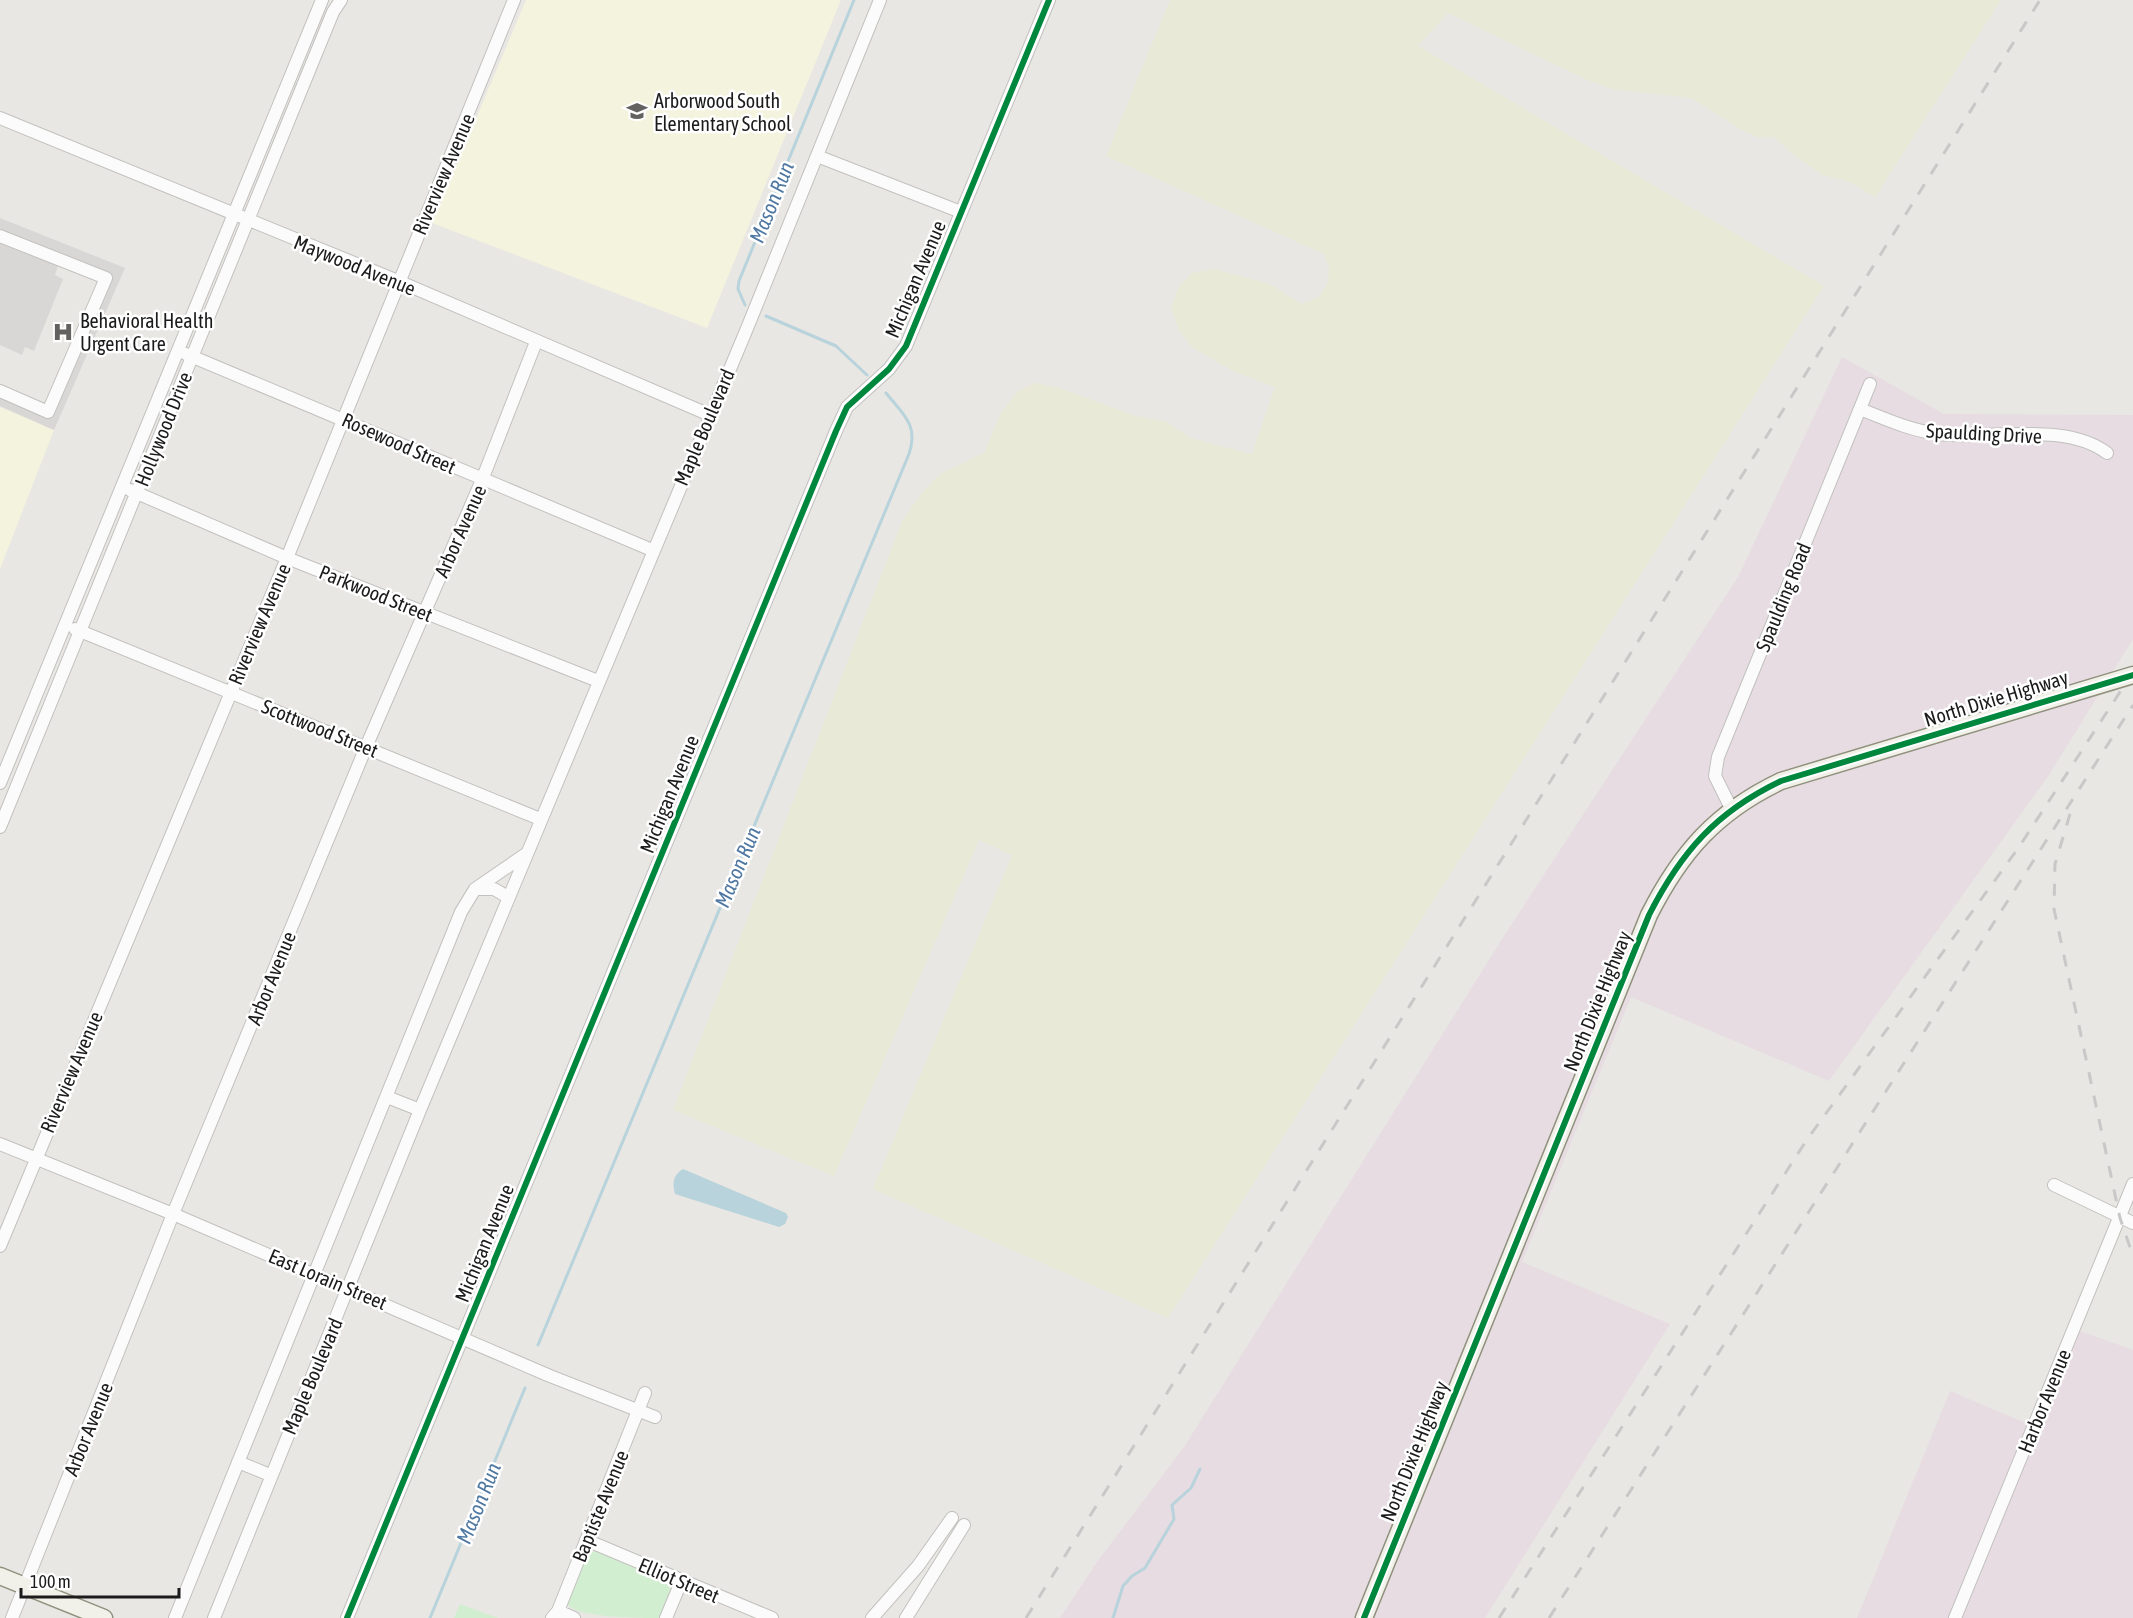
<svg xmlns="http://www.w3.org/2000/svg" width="2133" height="1618" viewBox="0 0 2133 1618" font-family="'Asap Condensed',sans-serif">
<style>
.industrial{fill:#e6dce2}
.education{fill:#f3f3de}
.farmland{fill:#e8e9d6}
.park{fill:#d2eed1}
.parking{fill:#d8d7d5}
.water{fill:#b8d3db}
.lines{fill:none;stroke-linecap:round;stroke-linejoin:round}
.stream{stroke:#b8d3db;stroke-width:3}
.street-casing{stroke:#c2c1bf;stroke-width:14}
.secondary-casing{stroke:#8f907d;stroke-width:19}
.street{stroke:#fcfbfb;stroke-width:12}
.secondary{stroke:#f1f1e9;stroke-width:16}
.rail{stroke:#c9c8c8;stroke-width:3;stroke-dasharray:12 12;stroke-linecap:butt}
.cycleway-casing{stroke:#fff;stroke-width:10}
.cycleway{stroke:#00873e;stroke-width:6}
.labels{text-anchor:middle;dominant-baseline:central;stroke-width:5;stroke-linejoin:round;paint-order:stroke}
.poi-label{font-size:20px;fill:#1b1b1b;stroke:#fff;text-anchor:start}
.street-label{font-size:20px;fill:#1b1b1b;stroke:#fff}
.water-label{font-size:21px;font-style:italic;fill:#4f78a2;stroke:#fff}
</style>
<rect width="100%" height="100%" fill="#e9e7e3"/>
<path class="industrial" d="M1842,357L1944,414L2133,415V639L2049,775L1829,1081L1631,997L1522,1262L1670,1324L1485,1618H1060L1097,1562L1184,1447L1504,936L1738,577Z
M2080,1331L2133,1350V1618H1857L1950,1391L2042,1430Z"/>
<path class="education" d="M526,0H841L707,328L432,223Z
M0,407L54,430L0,569Z"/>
<path class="farmland" d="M1170,0H2001L1875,197L1850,182L1823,175L1795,156L1774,137H1757L1742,130L1691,98L1612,89L1585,79L1448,13L1418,46L1824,286L1168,1318L873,1189L1012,855L979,840L834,1176L673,1110L903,519L922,493L940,474L984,453L1001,413L1017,392L1035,383L1059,388L1136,416L1167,422L1190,438L1252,454L1275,387L1233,371L1192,347L1179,330L1171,308L1178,288L1192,273L1215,269L1270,284L1301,304L1319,297L1328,283L1329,267L1324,254L1106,156Z"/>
<path class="park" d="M597,1550L666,1579L671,1588L660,1618C639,1618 573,1618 567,1603L584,1556Z
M460,1604L498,1618H454Z"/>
<path class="parking" d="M0,218L125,268L54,430L0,406V391L49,412L106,278L60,260L55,275L63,279L34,351L25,347L22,355L0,345Z"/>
<path class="water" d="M683,1169L786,1213L788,1217L785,1224L779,1227L675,1194C672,1183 673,1175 683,1169Z"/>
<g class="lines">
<path class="stream" d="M745,305L738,289L739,281L854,0
M766,316L836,346L867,375
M538,1345L909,454C919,425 903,414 886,393
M430,1618L525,1388
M1113,1618L1123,1586L1132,1576L1145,1568L1174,1519L1172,1505L1191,1488L1200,1469"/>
<g class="street-casing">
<path id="street" d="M0,118L398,281L710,415
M817,156L961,212
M0,236L106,278L48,412L0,391
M186,354L652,550
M1860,409C1885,419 1912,431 1939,434C1989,440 2065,421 2107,453
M130,490L287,558L598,681
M75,629L540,819
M0,783L322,0
M1732,810L1715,776L1718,757L1870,384
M0,827L333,12L341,0
M475,889H494L508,897
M387,1097L420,1110
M0,1144L173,1214L550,1376L655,1417
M2054,1185L2133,1223
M0,1246L287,558L514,0
M238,1462L270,1475
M586,1540L772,1618
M558,1611L574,1618
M12,1618L173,1214L366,747L482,480L536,342
M175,1618L461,912L475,889L526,854
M214,1618L420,1110L748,326L880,0
M347,1618L836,431L847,407L889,369L906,346L1049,0
M552,1618L558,1611L645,1393
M666,1618L681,1582
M872,1618L918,1566L952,1518
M906,1618L964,1525
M1955,1618L2133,1184"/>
</g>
<g class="secondary-casing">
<path id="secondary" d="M0,1576L104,1618
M1364,1618L1649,915C1681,852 1716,812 1781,781L2133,675"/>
</g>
<use href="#street" class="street"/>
<use href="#secondary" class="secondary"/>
<path class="rail" d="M2070,814L2055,864L2054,909L2120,1218L2133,1256
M1026,1618L2040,0
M1499,1618L1806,1141L2019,847L2133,672
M1549,1618L2133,705"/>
<g class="cycleway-casing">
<path id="cycleway" d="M347,1618L836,431L847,407L889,369L906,346L1049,0
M1364,1618L1649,915C1681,852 1716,812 1781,781L2133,675"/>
</g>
<use href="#cycleway" class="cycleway"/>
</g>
<defs>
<g id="school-bare" transform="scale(1.62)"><path d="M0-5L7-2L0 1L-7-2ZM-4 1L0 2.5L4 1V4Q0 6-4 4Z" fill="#636261" stroke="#fff" stroke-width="2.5" paint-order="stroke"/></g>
<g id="hospital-bare" transform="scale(1.62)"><path d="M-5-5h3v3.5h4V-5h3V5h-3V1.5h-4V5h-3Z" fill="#636261" stroke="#fff" stroke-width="2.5" paint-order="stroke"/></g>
</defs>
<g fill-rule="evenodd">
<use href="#school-bare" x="637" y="111"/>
<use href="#hospital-bare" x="63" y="332"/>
</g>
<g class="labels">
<g class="poi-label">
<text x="654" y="100">Arborwood South<tspan x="654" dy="23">Elementary School</tspan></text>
<text x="80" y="320">Behavioral Health<tspan x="80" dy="23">Urgent Care</tspan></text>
</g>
<g class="street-label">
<text transform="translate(443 174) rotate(-67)">Riverview Avenue</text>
<text transform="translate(355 265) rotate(22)">Maywood Avenue</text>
<text transform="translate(915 279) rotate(-67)">Michigan Avenue</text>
<text transform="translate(704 427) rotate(-67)">Maple Boulevard</text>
<text transform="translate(163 429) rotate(-68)">Hollywood Drive</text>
<text transform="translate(1984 433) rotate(3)">Spaulding Drive</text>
<text transform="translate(399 443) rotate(24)">Rosewood Street</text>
<text transform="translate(460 531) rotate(-66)">Arbor Avenue</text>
<text transform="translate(376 593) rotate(22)">Parkwood Street</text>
<text transform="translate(1783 597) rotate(-68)">Spaulding Road</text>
<text transform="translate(259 624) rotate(-67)">Riverview Avenue</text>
<text transform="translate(1996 698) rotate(-17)">North Dixie Highway</text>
<text transform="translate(320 728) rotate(22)">Scottwood Street</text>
<text transform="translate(669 794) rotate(-68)">Michigan Avenue</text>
<text transform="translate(271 978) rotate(-68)">Arbor Avenue</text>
<text transform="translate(1597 1001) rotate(-68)">North Dixie Highway</text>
<text transform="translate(71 1072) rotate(-67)">Riverview Avenue</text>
<text transform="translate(484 1243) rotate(-68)">Michigan Avenue</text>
<text transform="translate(328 1279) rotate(23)">East Lorain Street</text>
<text transform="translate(312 1376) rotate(-67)">Maple Boulevard</text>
<text transform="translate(2044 1401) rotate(-68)">Harbor Avenue</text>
<text transform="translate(88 1429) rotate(-68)">Arbor Avenue</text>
<text transform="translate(1414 1451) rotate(-68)">North Dixie Highway</text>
<text transform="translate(600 1506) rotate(-68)">Baptiste Avenue</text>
<text transform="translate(679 1580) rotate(23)">Elliot Street</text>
</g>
<g class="water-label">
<text transform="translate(771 202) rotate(-68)">Mason Run</text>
<text transform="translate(737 867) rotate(-67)">Mason Run</text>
<text transform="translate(478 1503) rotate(-68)">Mason Run</text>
</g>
</g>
<path d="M21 1588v9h158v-9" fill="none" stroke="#1b1b1b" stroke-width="3"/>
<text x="30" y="1588" font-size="18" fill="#1b1b1b" stroke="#ffffff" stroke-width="4.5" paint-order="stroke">100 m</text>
</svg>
